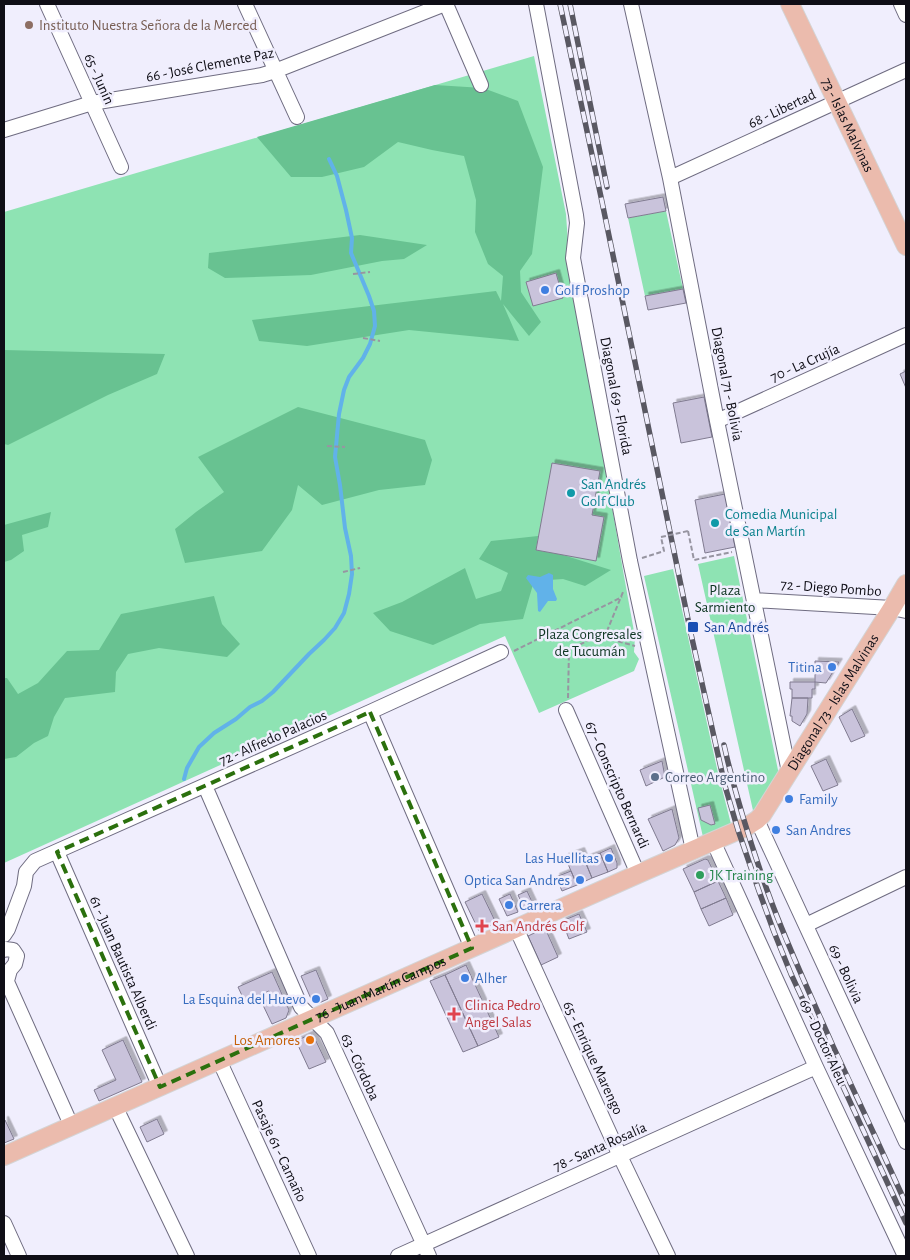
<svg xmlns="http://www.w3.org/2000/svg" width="910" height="1260" viewBox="0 0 910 1260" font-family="'Alegreya Sans',sans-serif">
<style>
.green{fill:#8ee3b3}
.forest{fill:#68c291}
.water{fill:#61b2e9}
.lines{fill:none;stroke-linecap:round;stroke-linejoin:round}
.stream{stroke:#61b2e9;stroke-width:4}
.building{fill:#c9c3db;stroke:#807b90;filter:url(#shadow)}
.minor-casing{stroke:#6f6c81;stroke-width:16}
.major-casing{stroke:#d4d4d5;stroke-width:20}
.path{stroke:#9795a1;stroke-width:2;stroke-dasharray:5 2.5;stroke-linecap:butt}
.minor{stroke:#fff;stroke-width:14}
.major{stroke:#ebbbad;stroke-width:18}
.rail-casing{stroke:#595862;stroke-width:5.5}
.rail{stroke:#f0eefd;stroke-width:4;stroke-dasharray:11;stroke-linecap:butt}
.path-bridge{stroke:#9795a1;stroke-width:2;stroke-dasharray:5 2.5;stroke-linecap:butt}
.marked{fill:none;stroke:#2b700d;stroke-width:4;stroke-dasharray:10 6;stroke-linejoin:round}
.education-dot{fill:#8d6e63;stroke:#f0eefd;stroke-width:2}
.shop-dot{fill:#3f7fe0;stroke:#f0eefd;stroke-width:2}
.culture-dot{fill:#0f9aa8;stroke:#f0eefd;stroke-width:2}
.transit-dot{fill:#1a4fb4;stroke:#f0eefd;stroke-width:2}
.service-dot{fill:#5c6f8a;stroke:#f0eefd;stroke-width:2}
.leisure-dot{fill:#2e9e5b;stroke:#f0eefd;stroke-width:2}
.health-dot{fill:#e0444e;stroke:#f0eefd;stroke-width:2}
.food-dot{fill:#e8710a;stroke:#f0eefd;stroke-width:2}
.labels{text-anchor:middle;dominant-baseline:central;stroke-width:5;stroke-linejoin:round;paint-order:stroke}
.education-label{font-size:15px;fill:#785e54;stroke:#f0eefd;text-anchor:start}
.street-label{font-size:15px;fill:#0f0e16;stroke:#f0eefd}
.shop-label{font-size:15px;fill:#366cbe;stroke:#f0eefd;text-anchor:start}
.culture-label{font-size:15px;fill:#0d838f;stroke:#f0eefd;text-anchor:start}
.park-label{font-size:15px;fill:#0f3623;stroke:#f0eefd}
.transit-label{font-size:15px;fill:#164399;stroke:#f0eefd;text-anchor:start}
.service-label{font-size:15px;fill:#4e5e75;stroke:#f0eefd;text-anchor:start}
.leisure-label{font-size:15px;fill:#27864d;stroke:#f0eefd;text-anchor:start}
.health-label{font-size:15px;fill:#be3a42;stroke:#f0eefd;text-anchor:start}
.food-label{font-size:15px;fill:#c56008;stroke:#f0eefd;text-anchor:end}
</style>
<defs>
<filter id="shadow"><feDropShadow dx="3.5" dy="-3.5" stdDeviation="0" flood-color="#0004"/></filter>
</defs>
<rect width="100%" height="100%" fill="#f0eefd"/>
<path class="green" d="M534,56L566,214L569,258L624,576L635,637L634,652L639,659L634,671L539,713L505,636L4,863V212Z
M666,211L683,289L645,296L628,218Z
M734,556L779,775L754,815L698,564Z
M673,569L718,773L731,824L703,837L644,576Z"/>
<path class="forest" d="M435,85L483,88L518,101L543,167L532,254L520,271L521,292L541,322L529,336L503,304L519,341L409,330L307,346L259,341L252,320L496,291L501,301L503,276L488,264L475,232L476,200L464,156L432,150L398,142L364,167L322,177H291L257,137Z
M360,235L427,245L404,259L382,261L311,275L225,278L208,268L209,253Z
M4,350L165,354L157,374L108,395L8,445L4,444Z
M298,407L425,440L432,460L425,485L379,490L322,505L298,485L292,510L262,551L185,563L175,529L196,512L224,492L198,457Z
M51,512L48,527L22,535L24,551L11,560L4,562V525Z
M538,536L536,550L560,554L611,570L585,586L563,579L534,581L523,619L480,624L433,645L390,631L373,613L402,602L465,568L476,599L501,591L508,573L479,559L491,541Z
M214,596L222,624L240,644L227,657L159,648L128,654L116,672L115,692L65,698L54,717L48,736L34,743L16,757L4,759V678H7L18,694L38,683L67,651L99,650L121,614Z"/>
<path class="water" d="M549,573L553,575V589L557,599L556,601H548L540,612L538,611L537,593L526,578L528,575L540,577Z"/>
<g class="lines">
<path class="stream" d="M184,779L187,768L199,747L214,733L236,719L250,707L262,701L273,692L309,654L324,640L335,628L344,613L349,594L352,574L351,556L345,528L340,485L335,457L339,414L344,390L349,377L363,358L370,344L375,326L374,311L369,296L351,253L352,238L346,210L337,176L329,159"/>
</g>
<path class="building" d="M663,197L666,211L628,218L625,204Z
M556,273L563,298L533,306L526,282Z
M683,289L686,303L648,310L645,296Z
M906,371V388L900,374Z
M704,397L712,437L681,443L673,403Z
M552,463L600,471L592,515L604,517L596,561L536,550Z
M725,494L735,547L705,553L695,500Z
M815,661L839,662L826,683L815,682Z
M790,682H815V689H812V698H792V689H790Z
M792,698H808L807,714L800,726L792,721V716H790Z
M852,709L865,736L851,742L839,717Z
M826,759L838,785L823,791L811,766Z
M662,761L665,777L646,786L640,770Z
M710,805L715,824L711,825L701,820L698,808Z
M672,809L679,838L675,845L663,851L648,819Z
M611,848L617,863V868L608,872L600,853Z
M581,851L592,878L577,885L565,857Z
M600,853L608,872L592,878L584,859Z
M705,859L708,860L718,881L694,892L683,869Z
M571,871L577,885L562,891L556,877Z
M718,881L726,898L701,909L694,892Z
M527,891L533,904L524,908L518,895Z
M482,894L496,923L479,931L465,902Z
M510,894L518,912L507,916L499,899Z
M726,898L733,915L709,926L701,909Z
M579,914L587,932L569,939L562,921Z
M545,928L558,957L541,965L528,936Z
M466,965L499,1037L478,1046L445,975Z
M316,970L328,999L319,1003L312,1001L301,976Z
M272,972L289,1010L286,1018L272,1024L262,1003L272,998L269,991L245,1002L238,987Z
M445,975L478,1046L463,1052L430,981Z
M311,1034L314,1037L326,1062L309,1069L296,1041Z
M123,1040L142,1082L99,1101L94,1090L116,1080L102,1050Z
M157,1119L164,1134L147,1142L140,1127Z
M4,1120H5L14,1139L4,1143Z"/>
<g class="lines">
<g class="minor-casing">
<path id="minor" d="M47,4L121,167
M245,4L297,117
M446,4L481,85
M536,4L576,215L577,223L573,258L630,561L693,850
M631,4L670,178L717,421L789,772
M901,4L906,15
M4,130L92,103L262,75L275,71L445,4
M670,178L906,70
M717,421L906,335
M754,600L892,608L906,611
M566,710L638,874
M370,712L472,948
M205,786L301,1007L327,1033L429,1256
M757,820L906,1142
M713,841L816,1067L905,1256
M57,852L160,1087
M806,925L906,877
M516,928L620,1156L668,1256
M4,935L8,929L24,886L26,872L35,861L370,712L501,652
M4,950L5,949L13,950L17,956L15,964L10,970L7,981
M4,975L72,1127
M219,1060L309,1256
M115,1106L187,1256
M4,1223L19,1256
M398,1256L816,1067"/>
</g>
<g class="major-casing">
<g id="major">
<path id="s1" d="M790,4L906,246"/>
<path id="s2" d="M4,1156L638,874L746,827L757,820L762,815L892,608L906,584"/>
</g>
</g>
<path class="path" d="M353,274L370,272
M363,338L380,341
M327,446L345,447
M688,531L694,560L732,552
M642,558L664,551L661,537
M343,572L360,568
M607,631L617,641L635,646
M514,651L622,597
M568,698L569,650L607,631L623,592"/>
<use href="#minor" class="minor"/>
<use href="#major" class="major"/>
<g class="rail-casing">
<path id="rail" d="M560,4L601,197L691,634L725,786L738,830L759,891L774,932L791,974L906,1223
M570,4L607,187
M724,745C735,794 750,842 767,890C786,943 810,994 833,1046C858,1099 882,1151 906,1204"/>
</g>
<use href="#rail" class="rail"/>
<path class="path-bridge" d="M661,537L688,531"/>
</g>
<path class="marked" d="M370,712L472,948L160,1087L57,852Z"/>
<circle class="education-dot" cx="29" cy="25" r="5"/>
<g class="shop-dot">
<circle cx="545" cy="290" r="5"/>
<circle cx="832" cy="667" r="5"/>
<circle cx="789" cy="799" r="5"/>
<circle cx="776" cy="830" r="5"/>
<circle cx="609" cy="858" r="5"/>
<circle cx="580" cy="880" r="5"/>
<circle cx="509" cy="905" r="5"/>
<circle cx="465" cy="978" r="5"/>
<circle cx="316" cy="999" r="5"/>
</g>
<g class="culture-dot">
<circle cx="571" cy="493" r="5"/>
<circle cx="715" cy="523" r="5"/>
</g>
<rect class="transit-dot" x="687" y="621" width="12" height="12" rx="2.5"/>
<circle class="service-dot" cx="655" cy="777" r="5"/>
<circle class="leisure-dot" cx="700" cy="875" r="5"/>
<g class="health-dot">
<path d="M479.5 918.5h5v5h5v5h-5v5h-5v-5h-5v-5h5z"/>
<path d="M451.5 1006.5h5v5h5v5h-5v5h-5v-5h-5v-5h5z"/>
</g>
<circle class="food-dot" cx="310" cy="1040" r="5"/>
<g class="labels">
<g class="education-label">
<text x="39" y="25">Instituto Nuestra Señora de la Merced</text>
</g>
<g class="street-label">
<text transform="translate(210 65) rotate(-11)">66 - José Clemente Paz</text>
<text transform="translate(99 79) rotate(66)">65 - Junín</text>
<text transform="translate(782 109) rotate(-25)">68 - Libertad</text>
<text stroke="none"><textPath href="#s1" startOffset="134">73 - Islas Malvinas</textPath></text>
<text transform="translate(805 363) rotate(-24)">70 - La Crujía</text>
<text transform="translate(727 384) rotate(79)">Diagonal 71 - Bolivia</text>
<text transform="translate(616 396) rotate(79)">Diagonal 69 - Florida</text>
<text transform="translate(831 588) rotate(4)">72 - Diego Pombo</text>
<text stroke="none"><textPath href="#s2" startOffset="965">Diagonal 73 - Islas Malvinas</textPath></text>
<text transform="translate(273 738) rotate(-24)">72 - Alfredo Palacios</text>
<text transform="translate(617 785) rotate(66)">67 - Conscripto Bernardi</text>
<text transform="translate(123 963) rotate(66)">61 - Juan Bautista Alberdi</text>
<text transform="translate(846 974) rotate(65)">69 - Bolivia</text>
<text stroke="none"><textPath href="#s2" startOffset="412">76 - Juan Martín Campos</textPath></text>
<text transform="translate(823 1042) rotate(65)">69 - Doctor Aleu</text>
<text transform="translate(593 1058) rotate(65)">65 - Enrique Marengo</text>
<text transform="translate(360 1067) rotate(65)">63 - Córdoba</text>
<text transform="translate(600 1147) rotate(-24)">78 - Santa Rosalía</text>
<text transform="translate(279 1151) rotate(65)">Pasaje 61 - Camaño</text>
</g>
<g class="shop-label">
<text x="555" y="290">Golf Proshop</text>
<text x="822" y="667" text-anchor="end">Titina</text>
<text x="799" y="799">Family</text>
<text x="786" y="830">San Andres</text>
<text x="599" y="858" text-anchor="end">Las Huellitas</text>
<text x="570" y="880" text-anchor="end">Optica San Andres</text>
<text x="519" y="905">Carrera</text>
<text x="475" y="978">Alher</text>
<text x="306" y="999" text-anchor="end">La Esquina del Huevo</text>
</g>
<g class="culture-label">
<text x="581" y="484">San Andrés<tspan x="581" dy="17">Golf Club</tspan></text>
<text x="725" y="514">Comedia Municipal<tspan x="725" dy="17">de San Martín</tspan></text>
</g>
<g class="park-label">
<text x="725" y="590">Plaza<tspan x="725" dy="17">Sarmiento</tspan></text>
<text x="590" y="634">Plaza Congresales<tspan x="590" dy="17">de Tucumán</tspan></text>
</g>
<g class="transit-label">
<text x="704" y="627">San Andrés</text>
</g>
<g class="service-label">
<text x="665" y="777">Correo Argentino</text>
</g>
<g class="leisure-label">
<text x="710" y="875">JK Training</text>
</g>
<g class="health-label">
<text x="492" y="926">San Andrés Golf</text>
<text x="465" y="1005">Clinica Pedro<tspan x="465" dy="17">Angel Salas</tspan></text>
</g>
<g class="food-label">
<text x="300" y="1040">Los Amores</text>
</g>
</g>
<rect width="910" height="1260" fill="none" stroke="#0f0e16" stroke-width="10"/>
</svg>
